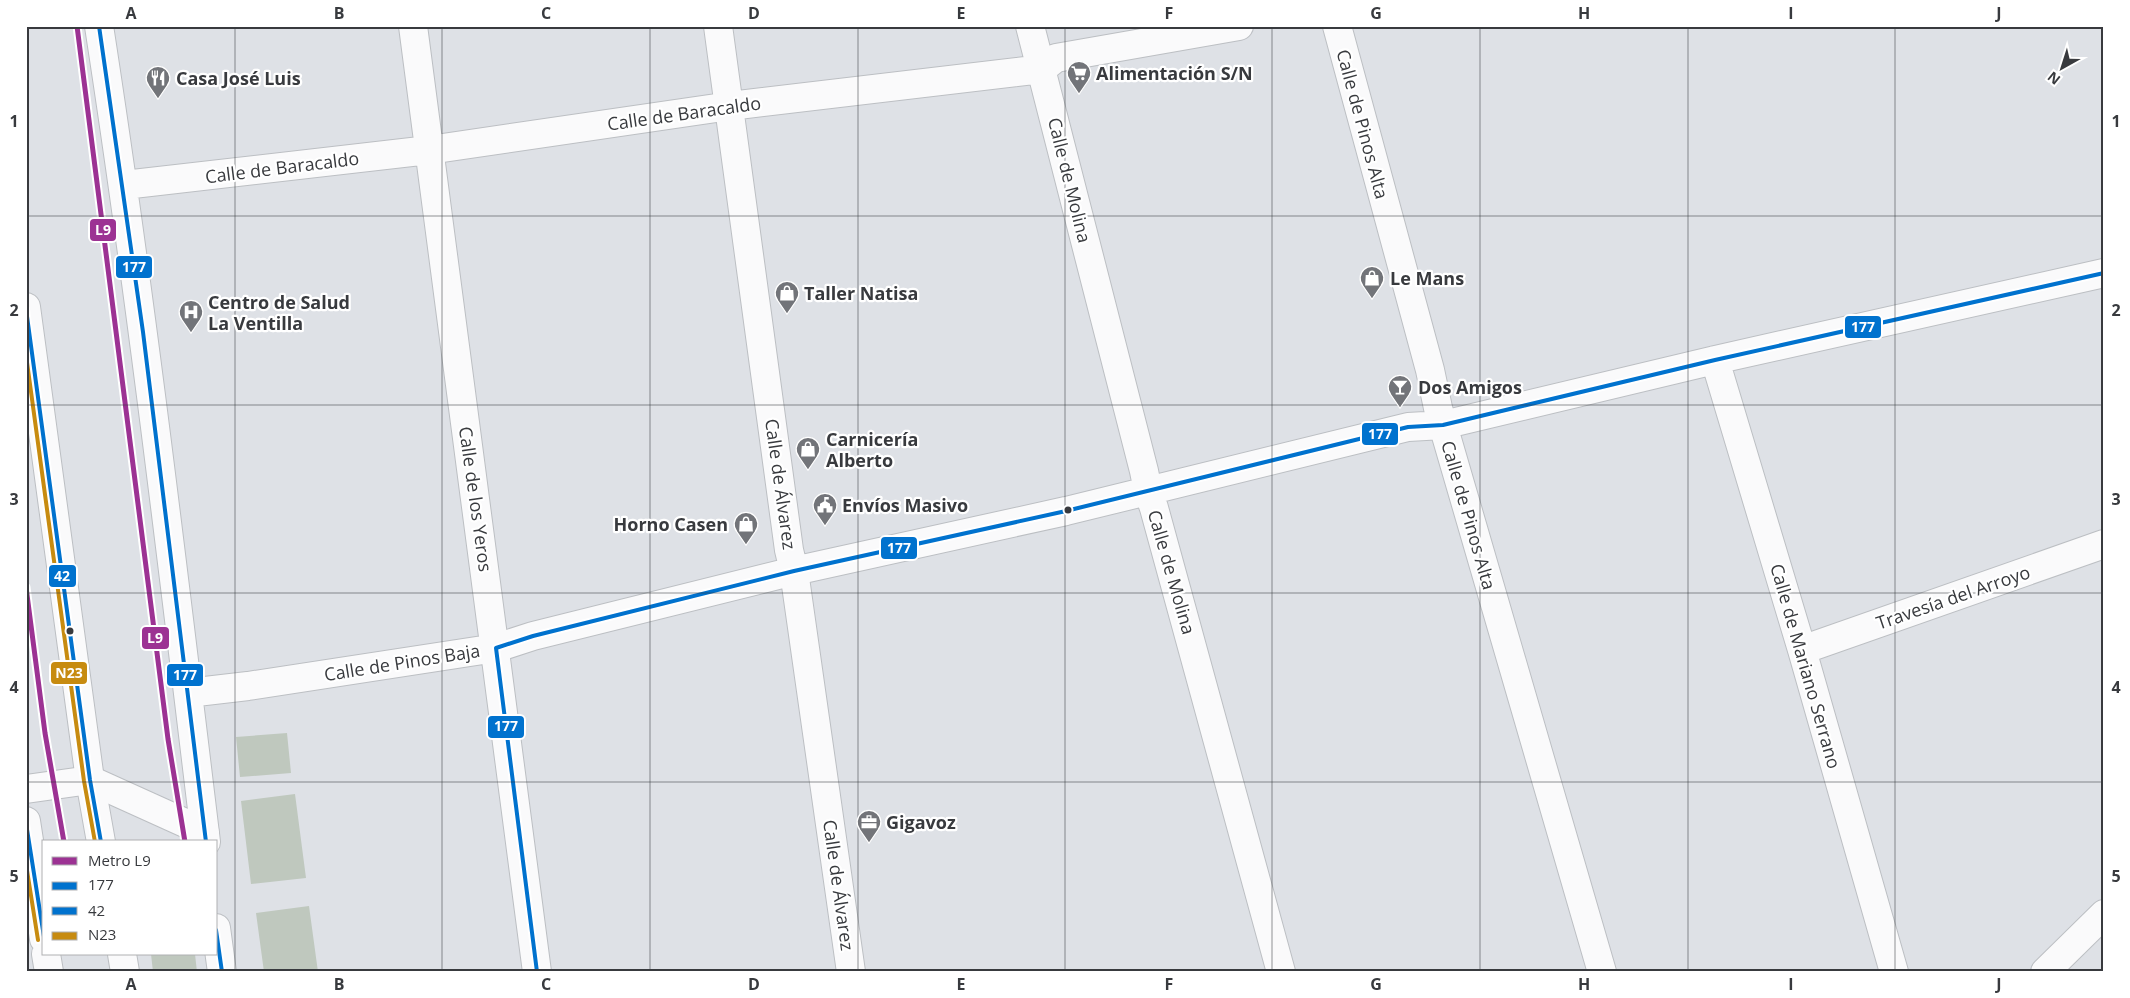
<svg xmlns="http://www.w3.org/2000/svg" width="2130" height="998" viewBox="0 0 2130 998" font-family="'Open Sans',sans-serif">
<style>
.green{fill:#bfc8be}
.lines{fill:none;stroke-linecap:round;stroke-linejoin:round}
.minor-casing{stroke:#bcbfc3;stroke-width:30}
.major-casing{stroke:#bcbfc3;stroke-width:30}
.minor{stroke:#fafafb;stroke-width:28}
.major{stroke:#fafafb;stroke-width:28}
.bus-1-casing{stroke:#fff;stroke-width:8}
.bus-2-casing{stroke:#fff;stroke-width:8}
.bus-3-casing{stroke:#fff;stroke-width:8}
.bus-1{stroke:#0072ce;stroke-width:4}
.bus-2{stroke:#0072ce;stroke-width:4}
.bus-3{stroke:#c78b10;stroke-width:4}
.metro-1-casing{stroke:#fff;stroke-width:9}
.metro-1{stroke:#9c3293;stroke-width:5}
.grid{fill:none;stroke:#383a3e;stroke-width:1;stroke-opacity:0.55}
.bus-dot{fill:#383a3e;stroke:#fff;stroke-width:2}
.labels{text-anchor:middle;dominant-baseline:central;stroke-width:4.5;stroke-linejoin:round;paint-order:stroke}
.poi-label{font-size:18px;font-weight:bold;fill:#383a3e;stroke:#fff;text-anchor:start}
.street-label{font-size:18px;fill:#383a3e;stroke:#fff}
.line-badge{stroke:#fff;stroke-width:2}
.badge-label{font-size:14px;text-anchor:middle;font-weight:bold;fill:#fff}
.neatline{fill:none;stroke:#383a3e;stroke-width:2}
.grid-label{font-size:16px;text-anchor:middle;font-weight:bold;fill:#383a3e}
</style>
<rect width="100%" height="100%" fill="#dee1e6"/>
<path class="green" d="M287,733L291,773L240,777L236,737Z
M295,794L306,878L251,884L241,801Z
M309,906L318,972H264L256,913Z
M151,954H195L197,972H153Z"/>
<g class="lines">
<g class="minor-casing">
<path id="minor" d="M99,26C141,297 173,570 206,842
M413,26L537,972
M718,26L789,550L794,571L851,972
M1030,26L1144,471L1148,491L1154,508L1281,972
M1337,26L1430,370L1438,408L1602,972
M124,185L429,150L730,106L1042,69L1056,58L1239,26
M1715,360L1802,650L1894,972
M1802,650L2104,544
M188,693L248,686L496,648L533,636L794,571L1066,511L1408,427L1443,425L1715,360L2104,273
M26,789L90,780L205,832
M216,928L222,972
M2045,972L2104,914"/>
</g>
<g class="major-casing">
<path id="major" d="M26,307L90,780L101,842
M26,821L44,939
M46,954L49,972
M122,954L125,972"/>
</g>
<use href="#minor" class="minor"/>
<use href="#major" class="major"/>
<g class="bus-1-casing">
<path id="bus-1" d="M99,26L143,332L206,842
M216,930L222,972
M537,972L496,648L533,636L794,571L1066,511L1408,427L1443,425L1715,360L2104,273"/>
</g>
<g class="bus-2-casing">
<path id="bus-2" d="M26,309L90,780L101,842
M26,823L44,937"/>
</g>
<g class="bus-3-casing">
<path id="bus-3" d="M26,355L84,781L95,842
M26,864L38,940"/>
</g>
<use href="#bus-1" class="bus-1"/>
<use href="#bus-2" class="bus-2"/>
<use href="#bus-3" class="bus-3"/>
<g class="metro-1-casing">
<path id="metro-1" d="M77,26L168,739L185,842
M26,587L45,733L64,842"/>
</g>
<use href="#metro-1" class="metro-1"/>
</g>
<path class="grid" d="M235,26V972M442,26V972M650,26V972M858,26V972M1065,26V972M1272,26V972M1480,26V972M1688,26V972M1895,26V972M26,216H2104M26,405H2104M26,593H2104M26,782H2104"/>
<defs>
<g id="supermarket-pin" transform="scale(1.25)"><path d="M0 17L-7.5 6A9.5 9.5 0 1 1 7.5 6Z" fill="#727479" stroke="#fff"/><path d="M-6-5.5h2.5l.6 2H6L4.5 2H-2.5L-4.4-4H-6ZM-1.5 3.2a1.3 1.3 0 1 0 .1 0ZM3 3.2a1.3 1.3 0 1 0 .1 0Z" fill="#fff"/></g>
<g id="restaurant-pin" transform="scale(1.25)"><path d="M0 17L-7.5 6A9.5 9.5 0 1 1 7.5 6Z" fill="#727479" stroke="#fff"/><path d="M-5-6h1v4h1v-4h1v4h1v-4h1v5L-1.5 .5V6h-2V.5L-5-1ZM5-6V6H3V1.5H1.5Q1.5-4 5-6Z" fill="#fff"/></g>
<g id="shop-pin" transform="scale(1.25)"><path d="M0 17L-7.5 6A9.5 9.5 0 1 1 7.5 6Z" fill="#727479" stroke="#fff"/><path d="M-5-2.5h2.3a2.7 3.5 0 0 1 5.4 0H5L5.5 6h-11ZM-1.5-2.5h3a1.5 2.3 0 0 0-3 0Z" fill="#fff"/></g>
<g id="hospital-pin" transform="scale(1.25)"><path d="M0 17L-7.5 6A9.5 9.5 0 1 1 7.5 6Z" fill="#727479" stroke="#fff"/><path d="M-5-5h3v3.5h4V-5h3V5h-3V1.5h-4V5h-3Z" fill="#fff"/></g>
<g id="bar-pin" transform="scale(1.25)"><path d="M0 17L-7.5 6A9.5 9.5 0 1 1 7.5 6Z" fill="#727479" stroke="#fff"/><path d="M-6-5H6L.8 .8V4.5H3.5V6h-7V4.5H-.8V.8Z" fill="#fff"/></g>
<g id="civic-pin" transform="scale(1.25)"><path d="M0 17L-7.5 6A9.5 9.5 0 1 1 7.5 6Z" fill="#727479" stroke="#fff"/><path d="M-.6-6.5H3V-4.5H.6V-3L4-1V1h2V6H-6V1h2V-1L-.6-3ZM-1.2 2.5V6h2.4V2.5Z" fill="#fff"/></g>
<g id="office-pin" transform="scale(1.25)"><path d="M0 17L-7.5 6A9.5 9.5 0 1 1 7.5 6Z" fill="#727479" stroke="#fff"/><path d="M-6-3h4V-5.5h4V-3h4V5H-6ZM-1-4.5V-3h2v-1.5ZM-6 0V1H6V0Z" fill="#fff"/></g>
</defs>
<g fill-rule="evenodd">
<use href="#supermarket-pin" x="1079" y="73"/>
<use href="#restaurant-pin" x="158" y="78"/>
<use href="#shop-pin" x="1372" y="278"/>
<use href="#shop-pin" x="787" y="293"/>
<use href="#hospital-pin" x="191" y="312"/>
<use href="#bar-pin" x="1400" y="387"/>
<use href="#shop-pin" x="808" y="449"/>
<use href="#civic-pin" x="825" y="505"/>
<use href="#shop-pin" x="746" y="524"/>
<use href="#office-pin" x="869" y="822"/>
</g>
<g class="bus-dot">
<circle cx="1068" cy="510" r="4.5"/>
<circle cx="70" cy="631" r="4.5"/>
</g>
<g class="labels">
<g class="poi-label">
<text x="1096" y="73">Alimentación S/N</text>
<text x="176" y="78">Casa José Luis</text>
<text x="1390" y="278">Le Mans</text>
<text x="804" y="293">Taller Natisa</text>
<text x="208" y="302">Centro de Salud<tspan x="208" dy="21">La Ventilla</tspan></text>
<text x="1418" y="387">Dos Amigos</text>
<text x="826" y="439">Carnicería<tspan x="826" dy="21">Alberto</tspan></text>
<text x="842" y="505">Envíos Masivo</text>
<text x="728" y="524" text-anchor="end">Horno Casen</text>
<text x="886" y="822">Gigavoz</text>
</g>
<g class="street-label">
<text transform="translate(684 113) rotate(-8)">Calle de Baracaldo</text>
<text transform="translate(1363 124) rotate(75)">Calle de Pinos Alta</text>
<text transform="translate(282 167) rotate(-7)">Calle de Baracaldo</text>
<text transform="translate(1070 180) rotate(76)">Calle de Molina</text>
<text transform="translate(781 484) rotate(82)">Calle de Álvarez</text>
<text transform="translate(476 499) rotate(82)">Calle de los Yeros</text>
<text transform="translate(1469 515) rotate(74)">Calle de Pinos Alta</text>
<text transform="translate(1172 572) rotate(74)">Calle de Molina</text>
<text transform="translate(1953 597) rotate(-19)">Travesía del Arroyo</text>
<text transform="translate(402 662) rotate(-9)">Calle de Pinos Baja</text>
<text transform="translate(1806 666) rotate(74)">Calle de Mariano Serrano</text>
<text transform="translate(839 885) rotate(82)">Calle de Álvarez</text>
</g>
</g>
<g class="line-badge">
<rect x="89" y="218" width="28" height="24" rx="5" fill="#9c3293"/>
<rect x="115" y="255" width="38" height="24" rx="5" fill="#0072ce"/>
<rect x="1844" y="315" width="38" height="24" rx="5" fill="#0072ce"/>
<rect x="1361" y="422" width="38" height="24" rx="5" fill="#0072ce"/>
<rect x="880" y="536" width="38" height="24" rx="5" fill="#0072ce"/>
<rect x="48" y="564" width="29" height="24" rx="5" fill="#0072ce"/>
<rect x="141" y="626" width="29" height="24" rx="5" fill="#9c3293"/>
<rect x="50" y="661" width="38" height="24" rx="5" fill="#c78b10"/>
<rect x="166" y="663" width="38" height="24" rx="5" fill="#0072ce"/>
<rect x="487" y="715" width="38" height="24" rx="5" fill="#0072ce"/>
</g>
<g class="badge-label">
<text x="103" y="235">L9</text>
<text x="134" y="272">177</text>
<text x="1863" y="332">177</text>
<text x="1380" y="439">177</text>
<text x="899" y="553">177</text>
<text x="62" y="581">42</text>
<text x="155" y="643">L9</text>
<text x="69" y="678">N23</text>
<text x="185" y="680">177</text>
<text x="506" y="731">177</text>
</g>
<rect width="2130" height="998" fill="none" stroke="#ffffff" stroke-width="55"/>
<rect x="42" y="840" width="175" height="115" fill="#ffffff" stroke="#afb0b2"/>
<rect x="52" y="857" width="25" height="8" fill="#9c3293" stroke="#afb0b2"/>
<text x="88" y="866" font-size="15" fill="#383a3e">Metro L9</text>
<rect x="52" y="882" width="25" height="8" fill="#0072ce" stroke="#afb0b2"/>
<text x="88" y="890" font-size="15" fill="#383a3e">177</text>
<rect x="52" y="907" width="25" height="8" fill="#0072ce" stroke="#afb0b2"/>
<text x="88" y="916" font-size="15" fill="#383a3e">42</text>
<rect x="52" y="932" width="25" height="8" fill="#c78b10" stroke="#afb0b2"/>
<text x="88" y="940" font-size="15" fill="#383a3e">N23</text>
<g transform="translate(2062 68) rotate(219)" stroke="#ffffff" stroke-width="4" paint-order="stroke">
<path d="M0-4L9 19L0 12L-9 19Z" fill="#383a3e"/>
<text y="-8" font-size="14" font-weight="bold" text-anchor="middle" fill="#383a3e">N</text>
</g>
<rect x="28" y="28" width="2074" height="942" class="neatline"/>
<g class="grid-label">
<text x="131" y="19">A</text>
<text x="339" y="19">B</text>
<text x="546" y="19">C</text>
<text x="754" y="19">D</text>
<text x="961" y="19">E</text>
<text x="1169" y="19">F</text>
<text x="1376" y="19">G</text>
<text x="1584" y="19">H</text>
<text x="1791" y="19">I</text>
<text x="1999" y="19">J</text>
<text x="14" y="127">1</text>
<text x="2116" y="127">1</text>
<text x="14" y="316">2</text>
<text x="2116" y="316">2</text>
<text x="14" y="505">3</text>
<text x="2116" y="505">3</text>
<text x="14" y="693">4</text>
<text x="2116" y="693">4</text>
<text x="14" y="882">5</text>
<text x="2116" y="882">5</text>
<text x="131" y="990">A</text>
<text x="339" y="990">B</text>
<text x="546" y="990">C</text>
<text x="754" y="990">D</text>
<text x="961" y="990">E</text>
<text x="1169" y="990">F</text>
<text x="1376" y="990">G</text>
<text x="1584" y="990">H</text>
<text x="1791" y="990">I</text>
<text x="1999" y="990">J</text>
</g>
</svg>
